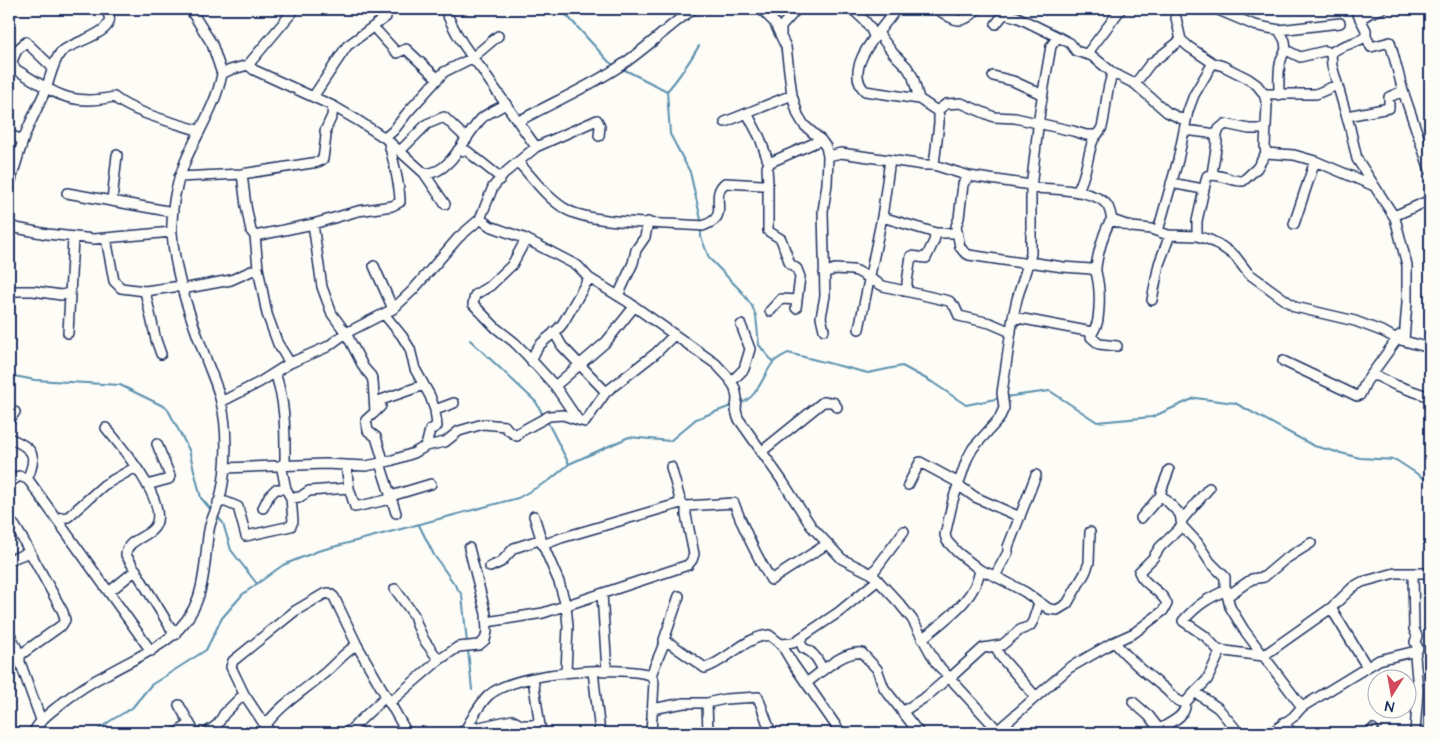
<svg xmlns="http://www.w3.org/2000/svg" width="1439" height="742" viewBox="0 0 1439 742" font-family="'Architects Daughter',sans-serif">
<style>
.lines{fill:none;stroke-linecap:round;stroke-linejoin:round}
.stream{stroke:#5a90ae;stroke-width:2}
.minor-casing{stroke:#1b2f5e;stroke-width:12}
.minor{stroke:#fdfcf7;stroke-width:9}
</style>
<rect width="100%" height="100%" fill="#fdfcf7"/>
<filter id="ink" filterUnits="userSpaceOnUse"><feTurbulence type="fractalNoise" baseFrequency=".02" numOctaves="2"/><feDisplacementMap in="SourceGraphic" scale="10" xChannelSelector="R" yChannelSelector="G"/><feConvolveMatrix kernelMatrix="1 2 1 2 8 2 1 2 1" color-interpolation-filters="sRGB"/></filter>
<g filter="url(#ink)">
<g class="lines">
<path class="stream" d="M561,9L609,62L614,65
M1428,9L1430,23
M699,46C689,62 680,77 667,91L670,134L690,172L702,224
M623,69L667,91
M701,229V237L709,258L742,292L752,306L756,316L759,345L773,362
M470,340L536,402L543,415
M9,375L35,380L120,385L167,408L189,450L201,498L212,511
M1005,397L1050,391L1097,422L1152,417L1195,398L1235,403L1314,446L1360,458L1396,460L1425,479L1430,480
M741,403C757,398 763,376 772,364C775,359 783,356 788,353L868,373L902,366L932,382L966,405L1000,398
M547,421L569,464
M217,516L223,523L231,550L257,584
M419,525L434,555L462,595L467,643
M468,650L472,690
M94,733L110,721L132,708L151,685L206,650L222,618L243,594L283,565L318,551L518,498L550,480L569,464L629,437L670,441L696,419L734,405"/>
<g class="minor-casing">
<path id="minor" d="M190,9L212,44L222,74
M384,9L386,17L374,26L377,31L397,53L406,49L438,79
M445,9C451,25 461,42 472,57C477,64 482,68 486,76L536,147
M761,9L774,22L786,47L792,95L798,115L804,125L821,140L826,147L828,156L827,184L823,211L825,296L821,317L824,330
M852,9C861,17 870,24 874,36
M896,9C884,28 841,67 865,91L919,99L937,111L939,116V123L934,165
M937,9C954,20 962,27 977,9
M1174,9L1181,40L1189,47L1213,63L1223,66L1247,78L1257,85L1264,94L1267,105L1265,147L1266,153L1257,168L1243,181C1232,182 1218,172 1207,176L1197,221V236
M1216,9L1254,25L1279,30L1285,41L1286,50C1277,61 1279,81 1279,95
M1360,19L1370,13L1381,9
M996,24L1004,14L1017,17L1058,37L1070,43L1076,51L1092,56L1113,73L1135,84L1167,112L1186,121
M1279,30L1340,23
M878,33L893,53L907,67L913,77L919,99
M781,34V27L797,9
M1058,37L1051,46L1040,110L1031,188V254L1017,299L1013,317L1002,393L1004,408L999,419L973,448L967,459L953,500L945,535L947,541L957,552L980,570L995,576L1025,592L1049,609L1057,610L1067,604L1085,573L1089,563L1090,532
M1286,50L1300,57L1325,51L1331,53C1341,44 1357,44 1366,36
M1331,53L1332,66L1350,128L1357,159L1395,218L1407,265V303L1404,340
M1087,54L1121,9
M248,65L254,70L333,106L357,120L385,138L424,173L445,204
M53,68L26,42L17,50L12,61L15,69C53,91 66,107 114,97C133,113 176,123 200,131
M993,76L1013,81L1039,93L1043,94
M1135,84L1150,64L1181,40
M1403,91L1430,170
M1264,94H1316L1337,85
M313,97L347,46L374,26
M937,111L946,104L961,103L994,117L1015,118L1073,131L1086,135H1095
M747,113L760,138L769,164
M1347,116L1389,108V97L1403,91L1390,42L1371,47L1366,36V30L1355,9
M519,121C550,104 584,89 614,70C642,53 666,28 693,9
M725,122L792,95
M1184,130L1209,133L1215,135L1217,142L1212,174
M9,135L23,140
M385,138L394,130L407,113L444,72L472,58L498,36
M1216,138L1219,129L1225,124L1249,129H1266
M458,150L467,151L501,178
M400,151L427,124L444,117L467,139
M1266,153L1294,155L1315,161L1372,185
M828,156L841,153L924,165H934L969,176L1031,185
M518,162C532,177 546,197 564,208C588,225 671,223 703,226C707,224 711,223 714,220C725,211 711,194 725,183L762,185L768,184L767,167L771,162L821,140
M424,173C450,177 466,133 482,118C489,112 498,109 506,104
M242,174L246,206L251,231L255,236L258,268L267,314L278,344L290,363
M969,176L963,184L959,218L956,226L960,247L964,252L969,255L1029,264
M179,177L242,174L318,162L323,159L326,136L325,131L332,116L333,106
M1171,183L1203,189
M768,184V231L781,239L790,264L797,269L800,277L796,308
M9,187C14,170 19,152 25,135C31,120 39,105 46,89C50,78 53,63 60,53C70,41 125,33 105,9
M1031,188C1050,189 1095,189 1107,205C1110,209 1111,216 1112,220L1132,227L1151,229L1168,235L1197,236L1210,240L1221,246L1235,256L1248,273L1295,307L1355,321L1384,332L1397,339L1430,348
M1077,192C1086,177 1087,159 1092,143C1094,136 1100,133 1102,127C1107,108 1105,90 1113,73
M67,193L173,212
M112,200L117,155
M1394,216L1430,200
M882,217L936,233
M480,219L490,226L526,239L578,266L589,278L628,302L716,364L729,378L735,388L737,398L736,410L738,418L783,482L811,526L842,559L872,574L899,603L912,619L936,663L993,725L998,733
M1112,220C1105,224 1095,264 1096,272C1100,287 1100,303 1098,319C1097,328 1092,331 1091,337L1099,344L1117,346
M313,224L322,287L332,314L346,333L364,368L371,376L373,381L375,412L366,420L368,431L376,437L384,463
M1294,224L1315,161
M9,225L16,228L47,234L94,239L172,232
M1158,231L1178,160L1188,111L1194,95L1213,63
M255,236L313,224L358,211L392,206L400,202C400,182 393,162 389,143
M106,238L114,281L121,288L145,291L181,286
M526,239L512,265L490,286L475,295L473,304L496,328L514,342L525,353L555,386L578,420L585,422L606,392L656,353L674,335
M1029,262L1063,267L1091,269L1096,271
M374,266L393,309
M824,273L835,269L852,270L857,271L883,286L949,301L955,307L959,316L990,323L1011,332
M182,289L231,280L258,268
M9,291H33L61,295L70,293
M145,291L156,340L161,354
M904,291L907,286V282L911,256L926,258L934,241L936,233H957
M618,296L633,263L636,250L645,237L648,222
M1152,300L1159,264L1170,235
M770,311L781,299L797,300
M384,314L402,336L410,349L415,369L430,396L435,410
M1013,317L1092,332
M859,329L882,217L890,160
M554,332L562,346L606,392
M68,333L73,238
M1283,361L1357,396L1360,395L1366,382L1400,335
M532,362C536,340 552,339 563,323C572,308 580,293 589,278
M275,373C286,403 285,434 285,465
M1371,376H1377L1395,385L1430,397
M731,382L744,369L750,349L741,325
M555,386L606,342L634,307
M221,402L260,382L290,363L327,347L346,333L393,309L413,290L458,238L480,219L493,187L507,171L536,147L597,120L600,126L599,136
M375,412L381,406V400L424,385
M9,421L15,412
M106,428C120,445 175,509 152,530C144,538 126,541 126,555L175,635
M9,438C32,448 39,454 27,479
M426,446L430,430L437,426L435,410L454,403
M761,452L823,402H833L837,407
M380,463L396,513
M281,465L286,489
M346,465L349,488L355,507L391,499
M671,467L681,503
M225,468L325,464L366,466L390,461L414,453L426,446L445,442L459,431L483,424L505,426L508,430L517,436L518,433L549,416L563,415L578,420
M9,483L19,476L27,479L30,482L151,651
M147,485L169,479L170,476L157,444
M908,485L920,462L959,483
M958,485L975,497L1020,517
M1161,495L1180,514L1182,526L1197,542L1210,562L1225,577V586L1230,607L1244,630L1302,707
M391,496L431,484
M218,502H226L238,507L246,536L291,526L293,521L291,498
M263,508L269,496L276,489H286L291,498L300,497L309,491L349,488
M534,516L543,545L559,582L566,606L568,626L566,672
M57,518L68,517L104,485L136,467
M1141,518L1161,495V491L1169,470
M9,520L15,526L21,536L63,612L65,620L62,625L20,655
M1181,521L1209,488
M543,545L561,538L681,503L686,506L734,503C744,530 756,555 771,580L827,544
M9,560L30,552
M490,567L501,562L514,548L539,540L543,545
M872,574L904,531
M1413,574L1414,629L1417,636L1415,642L1418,648L1415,656L1418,690L1415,733
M995,576L1008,552V547L1036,475
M395,589L414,615L417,625L424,640L439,660
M109,592L136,570
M602,594L607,671
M1229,595L1252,579L1264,577L1284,560L1311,543
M1331,608L1367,667
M487,622L543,613L688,565L692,560L694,554L686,515V506
M9,632L20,655V662L41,720
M799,639L803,648C814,652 818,660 823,670
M922,639C944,620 975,601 980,570
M1114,642C1129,659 1145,673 1163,687C1171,693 1175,702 1185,703L1195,692L1218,708L1239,733
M667,643L671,644L705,668C727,661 745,637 769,635L781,644L793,664L841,733
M667,643L664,640L679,596
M781,644L793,643L799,639L839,612L878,580
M996,647L1000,656L1036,697
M1218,650L1263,656L1331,608L1353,587L1362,582L1395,573H1430
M593,671L600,733
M950,678L983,648L1002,645L1020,630L1030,626L1033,621L1039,603
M533,679L541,733
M806,683C822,672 842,651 862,653L877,669L884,688L919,733
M1195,692L1207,680L1220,652L1205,636L1183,621C1197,605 1208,598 1227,590
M1133,702L1149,716L1159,729
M389,703L439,660L458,647L479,645L485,640L487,632L486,614L469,548
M707,703L708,733
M179,705L195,733
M652,709L684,703H707L725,699L758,697L771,733
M902,712L927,696L949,677
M503,722L504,733
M1284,722L1291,733
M265,726C280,705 302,692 321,676C334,666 343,653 357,645
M465,730L512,720L521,725H533L539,722
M997,731L1069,668L1114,642L1134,633L1163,611L1167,604C1162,590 1144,586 1139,572L1153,558L1160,547L1182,526
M33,733C40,719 50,713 62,703C76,692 91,682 107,674C143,653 183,641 198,598C206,576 205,552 209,530C211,517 219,506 221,494C227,467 228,429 221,402C218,387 211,373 206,359C191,318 175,277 172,233C171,209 176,184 185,162C197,133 216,106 222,74L230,70L248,65L295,9
M176,733L190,724
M206,733L218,724L224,714L244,694
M270,733L244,694L231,667L233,661L295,611L324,594L329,593L334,597L357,645L407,733
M347,733L385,697
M460,733L465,730C472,719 479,704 489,695C516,672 618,665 651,675
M651,733L654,682L651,675L663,646L667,643
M1154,733C1163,725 1188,718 1185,703
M1271,733L1293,717L1302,707L1379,660L1416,651
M1372,733L1373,729"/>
</g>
<use href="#minor" class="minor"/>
</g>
</g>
<rect width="1439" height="742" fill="none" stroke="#fdfcf7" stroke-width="30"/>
<rect x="15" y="15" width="1409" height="712" fill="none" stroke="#1b2f5e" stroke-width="2" filter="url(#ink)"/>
<g transform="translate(1392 694) rotate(191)"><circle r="24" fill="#fdfcf7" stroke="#a3aaba"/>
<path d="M0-4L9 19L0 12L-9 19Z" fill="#d1495b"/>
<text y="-8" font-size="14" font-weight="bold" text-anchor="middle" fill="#1b2f5e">N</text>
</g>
</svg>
